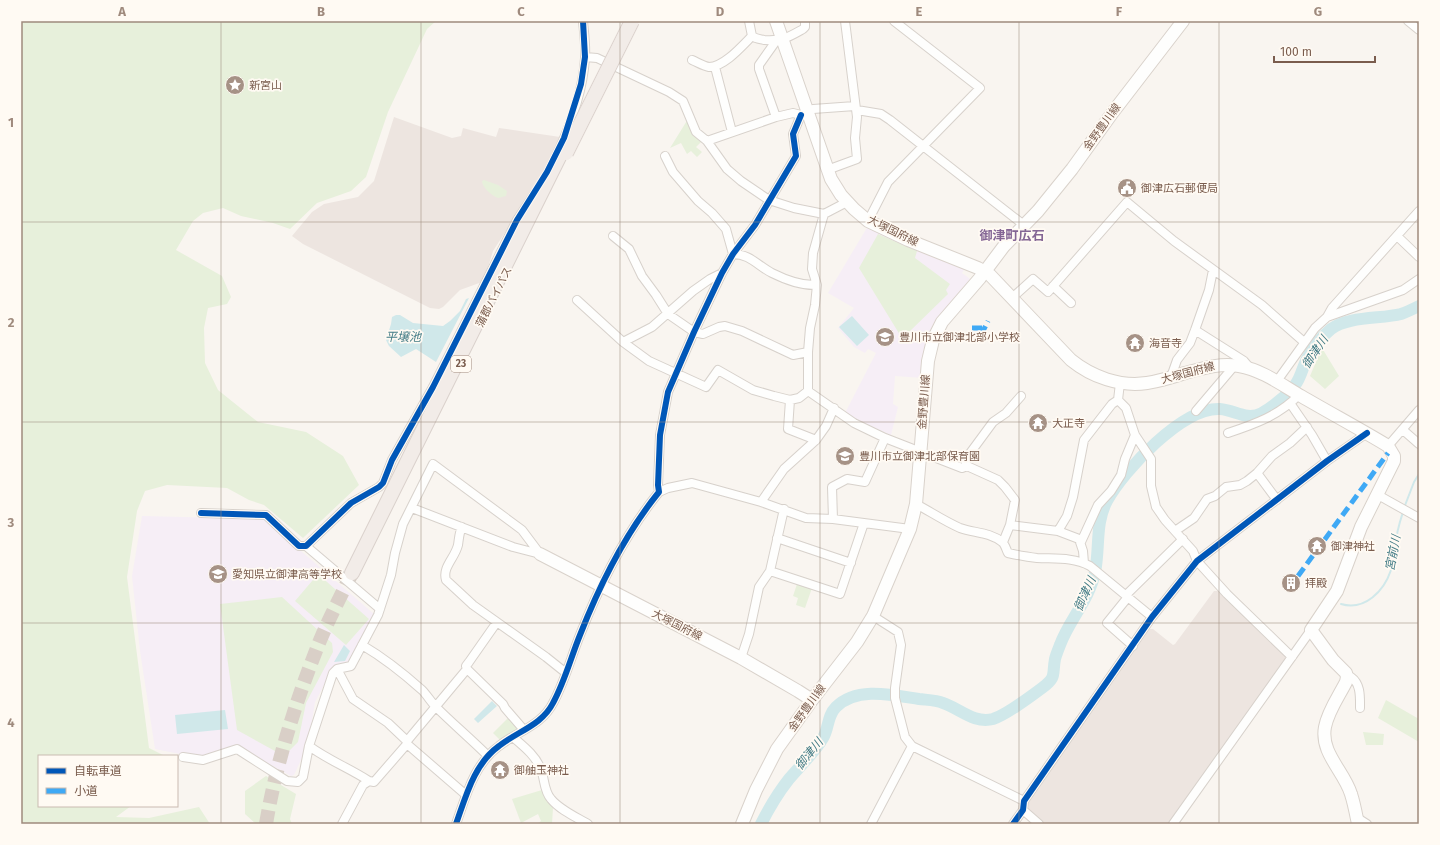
<svg xmlns="http://www.w3.org/2000/svg" width="1440" height="845" viewBox="0 0 1440 845" font-family="'Fira Sans','Noto Sans JP',sans-serif">
<style>
.industrial{fill:#ede5e0}
.education{fill:#f6eef6}
.green{fill:#e7f0db}
.water{fill:#d0e8ea}
.lines{fill:none;stroke-linecap:round;stroke-linejoin:round}
.stream{stroke:#d0e8ea;stroke-width:2}
.river{stroke:#d0e8ea;stroke-width:12}
.trunk-tunnel{stroke:#d9cfc7;stroke-width:14;stroke-dasharray:14 7;stroke-linecap:butt}
.minor-casing{stroke:#d7d1cb;stroke-width:10}
.secondary-casing{stroke:#d9d2cb;stroke-width:14}
.trunk-casing{stroke:#dad1cc;stroke-width:16}
.minor{stroke:#fefefd;stroke-width:8}
.secondary{stroke:#fefefd;stroke-width:12}
.trunk{stroke:#f2ece8;stroke-width:14}
.trunk-bridge-casing{stroke:#dad1cc;stroke-width:16;stroke-linecap:butt}
.trunk-bridge{stroke:#f2ece8;stroke-width:14}
.quiet{stroke:#3fa9f5;stroke-width:5;stroke-dasharray:10 5;stroke-linecap:butt}
.cycleway-casing{stroke:#fffaf3;stroke-width:8}
.cycleway{stroke:#0057b8;stroke-width:6}
.grid{fill:none;stroke:#9f8a7d;stroke-width:1;stroke-opacity:0.55}
.labels{text-anchor:middle;dominant-baseline:central;stroke-width:3.5;stroke-linejoin:round;paint-order:stroke}
.shield{fill:#fffaf3;stroke:#a28b7f;stroke-width:1}
.shield-label{font-size:10px;font-weight:bold;fill:#7a5c4d}
.poi-label{font-size:11px;fill:#7a5c4d;stroke:#fffaf3;text-anchor:start}
.street-label{font-size:11px;fill:#7a5c4d;stroke:#fffaf3}
.water-label{font-size:12px;font-style:italic;fill:#437c86;stroke:#fffaf3}
.quarter-label{font-size:13px;font-weight:bold;fill:#846695;stroke:#fffaf3}
.neatline{fill:none;stroke:#9f8a7d;stroke-width:1.5}
.grid-label{font-size:13px;text-anchor:middle;font-weight:bold;fill:#9f8a7d}
</style>
<rect width="100%" height="100%" fill="#f9f5f0"/>
<path class="industrial" d="M394,117L452,138L461,136L463,128L496,137L499,128L560,137L543,174L493,251L484,280L482,282L460,290L443,307L439,309L430,308L303,244L292,236L312,212L324,204L358,197L374,181Z
M1214,591H1219L1287,658L1170,824H1045L1028,808V802L1149,629H1153L1173,645L1175,644Z"/>
<path class="education" d="M868,226L966,266L962,273L973,281L953,304L923,378L895,376L893,404L898,407L891,435L844,415L876,353L868,349L865,353L854,347L838,328L854,308L828,293Z
M142,516L264,519L374,614L350,663L334,667L315,702L308,745L294,775L291,776L238,747L195,757L155,749L140,651L132,576Z"/>
<path class="green" d="M21,21H436L427,29L388,112L366,177L351,191L317,203L290,229L273,223L241,216L223,208L203,213L193,221L176,250L222,276L231,297L227,304L208,308L204,328L205,363L218,390L258,422L306,432L343,456L359,485L303,538L264,505L249,500L227,488L167,485L145,491L137,511L127,577L149,748L165,756H39V806H131L116,817L149,818L199,807L210,824H21Z
M688,119L702,141L696,147L702,152L697,157L691,151L687,154L681,143L670,148Z
M484,180L498,185L507,191L506,196L498,198C491,195 482,187 482,181Z
M878,234L917,251L915,258L950,284L946,290L948,294L908,333L900,335L859,268Z
M1322,348L1339,376L1325,389L1310,376Z
M318,574L369,619L346,645L295,601Z
M797,584L812,588L805,608L796,605L798,598L793,596Z
M282,597L332,643L333,652L306,703L298,742L284,756L237,730L220,604Z
M1386,700L1419,719V742L1378,718Z
M509,717L518,727V731L501,741L493,733Z
M1363,732L1384,734L1383,745H1366Z
M266,776L296,794L290,819L292,824H256L245,814V791Z
M542,790L548,801L553,808L552,824H537L541,821L538,814L521,823L512,799Z"/>
<path class="water" d="M469,298L436,362L416,349L401,357L389,346L386,340L391,324L392,317L396,315H400L413,323L443,326L450,321L460,311L466,299Z
M852,316L869,335L857,346L839,327Z
M344,645L350,651L345,661L334,662Z
M492,701L497,706L478,723L474,719Z
M225,710L228,729L177,734L175,715Z"/>
<g class="lines">
<path class="stream" d="M1404,508L1414,482L1419,474
M1341,604C1365,611 1384,591 1391,570C1394,563 1394,555 1395,548C1396,536 1399,524 1403,512"/>
<path class="river" d="M761,824C769,808 778,793 789,779C800,766 815,752 823,738C829,728 827,716 836,707C857,686 893,695 919,699C927,700 936,700 943,703C959,708 974,724 993,719C1006,715 1030,697 1042,688C1057,677 1052,675 1055,659C1056,655 1058,650 1060,645C1069,620 1090,599 1095,572C1100,548 1095,523 1107,501C1124,470 1183,407 1220,409C1235,410 1246,421 1262,413C1274,406 1286,396 1295,385C1300,379 1302,370 1305,363C1310,351 1321,337 1331,329C1348,316 1381,319 1401,314C1407,312 1413,309 1419,306"/>
<path class="trunk-tunnel" d="M266,824C276,764 295,704 317,648C327,622 340,598 352,573"/>
<g class="minor-casing">
<path id="minor" d="M749,21L752,36C756,39 760,39 764,40C783,41 787,38 803,29L805,27V21
M1408,21L1419,30
M776,41L759,65V69L776,117
M585,57L597,58L669,92L683,101L696,132L707,141L727,169L741,181L769,200L794,208L824,214L847,202
M692,60C697,62 703,66 709,67C724,67 742,46 752,36
M715,67L732,132
M857,110L881,114L890,120L1025,226
M707,141L776,117L793,113L801,115L813,109L855,106
M557,154C571,124 583,91 585,58C586,46 584,33 583,21
M665,156L673,172L698,201L712,213L726,229L733,254C750,254 758,266 772,273C786,280 801,286 817,285
M827,170L857,159L855,138L857,117L845,21
M824,214L813,253L812,269L817,285L815,305L810,328L808,352V391L854,423L885,438L962,468L967,466L998,480L1005,487L1015,500L1010,525L1003,542
M868,221L888,182L980,88L894,21
M613,236L629,249L642,276L656,295L668,314L694,332L703,334L719,327L725,326L742,331L793,355L808,352
M1397,236L1419,257
M1053,286L1071,303
M1012,298L1033,279L1048,292L1127,202L1174,241L1262,305L1304,342
M577,300L623,342L649,361L706,387L718,370L753,390L774,396L790,400L799,398L808,391
M1327,317L1332,308L1419,211
M1195,330L1244,361L1250,368
M623,342L652,327L693,291L710,279L722,273
M1171,377L1177,360L1190,343L1195,330L1209,290L1213,270
M1277,381L1315,328L1327,317L1403,290L1419,279
M790,400L788,429L816,440
M1118,400L1126,408L1135,435L1151,459V486L1156,507L1165,520L1193,551L1197,561L1227,594L1292,657
M1290,403L1312,435L1327,461
M1196,411L1235,365
M1403,430L1419,444
M1228,433C1255,424 1278,416 1299,395
M1388,446L1419,410
M967,466L965,460L993,422L1006,413L1021,396
M1257,473L1277,500
M659,492L668,488L692,483L761,502L806,518L833,519L910,529
M1378,495L1419,518
M761,502L784,469L816,440L826,426L834,408
M916,504C931,512 944,521 960,528C974,533 990,532 1002,542C1005,544 1006,549 1008,553C1017,555 1027,557 1037,558C1055,559 1073,557 1090,566L1152,617
M412,508L513,547L540,554
M201,513L266,515L299,546H306L351,503L379,487L383,483L392,460L433,387L517,220L535,193
M833,519L832,487L847,479L865,482L885,438
M1010,525L1058,531L1079,539L1083,551L1084,563
M462,527C459,533 459,539 458,545C455,558 442,567 446,580L473,605L546,657L566,673
M1058,531L1067,516L1073,497L1084,440L1112,404L1118,400L1120,383
M1175,531L1194,518L1207,499L1215,496L1226,487L1240,485L1247,481L1257,473L1272,456L1290,443L1307,427
M777,538L851,563
M1081,542L1098,505L1111,491L1121,475L1125,459L1135,435
M306,546L380,609
M770,571L840,594L864,523
M1126,595L1183,539
M1128,597L1107,623L1133,646
M873,616L898,632L901,645L895,688V698L905,737L912,746L1024,801
M362,645C384,658 403,673 422,690C427,695 431,702 436,707C453,724 471,739 488,756
M741,658L749,634L759,587L770,571L784,509
M337,669L353,699L388,723L407,741
M467,669L503,704L505,708L524,730
M1347,677H1351C1361,684 1360,697 1360,708
M513,737C523,746 534,754 540,767C545,777 543,790 551,799C560,810 576,817 588,824
M407,744L466,795
M309,746C328,760 349,768 369,781
M183,757L203,760L237,749L287,781L298,782L303,777L309,746L333,673L337,669L351,666L378,615L391,575L395,553L403,524L433,464L522,530L540,554
M1023,810L1039,824
M1356,817L1367,824
M342,824L363,785L369,781L374,782L407,744V741L467,669L466,666L469,662L497,622
M456,824C466,796 474,764 499,746C518,731 542,725 553,703C565,681 571,657 580,635C600,584 625,534 659,492L658,485L660,435L668,392L694,332L722,273L733,254L755,225L796,156L793,134L801,115
M871,824L912,746
M1013,824L1023,810L1024,801L1152,617L1197,561L1327,461L1367,433
M1173,824L1311,630"/>
</g>
<g class="secondary-casing">
<path id="secondary" d="M776,21L831,179L841,195L854,209L868,221L908,240L978,268L990,275L1071,360C1092,377 1120,387 1147,383C1160,381 1173,377 1185,373C1204,368 1220,363 1239,366C1262,370 1282,385 1301,396C1330,413 1360,429 1388,446L1394,456V461L1361,527L1337,591L1311,630L1333,660L1346,673L1347,677L1346,682C1339,696 1328,711 1325,727C1320,753 1344,771 1351,794C1354,803 1356,814 1358,824
M540,554L741,658L798,691L812,700
M742,824L756,790L777,749L812,700L857,642L873,616L910,529L916,504L928,361L933,340L942,322L980,278L1004,246L1038,211L1072,169L1113,112L1183,21"/>
</g>
<g class="trunk-casing">
<path id="trunk" d="M352,573L562,151"/>
</g>
<use href="#minor" class="minor"/>
<use href="#secondary" class="secondary"/>
<use href="#trunk" class="trunk"/>
<g class="trunk-bridge-casing">
<path id="trunk-bridge" d="M566,153L632,21"/>
</g>
<use href="#trunk-bridge" class="trunk-bridge"/>
<path class="quiet" d="M972,328H984
M981,335L988,321
M1298,576L1388,453"/>
<g class="cycleway-casing">
<path id="cycleway" d="M201,513L266,515L299,546H306L351,503L379,487L383,483L392,460L433,387L517,220L547,172L564,138L581,84L585,57L583,21
M456,824C466,796 474,764 499,746C518,731 542,725 553,703C565,681 571,657 580,635C600,584 625,534 659,492L658,485L660,435L668,392L694,332L722,273L733,254L755,225L796,156L793,134L801,115
M1013,824L1023,810L1024,801L1152,617L1197,561L1327,461L1367,433"/>
</g>
<use href="#cycleway" class="cycleway"/>
</g>
<path class="grid" d="M221,21V824M421,21V824M620,21V824M820,21V824M1019,21V824M1219,21V824M21,222H1419M21,422H1419M21,623H1419"/>
<defs>
<g id="sight-disc" transform="scale(1)"><circle r="9.5" fill="#a69286" stroke="#fffaf3"/><path d="M0-6L1.8-2.2L6-1.7L2.9 1.2L3.7 5.4L0 3.3L-3.7 5.4L-2.9 1.2L-6-1.7L-1.8-2.2Z" fill="#fff"/></g>
<g id="civic-disc" transform="scale(1)"><circle r="9.5" fill="#a69286" stroke="#fffaf3"/><path d="M-.6-6.5H3V-4.5H.6V-3L4-1V1h2V6H-6V1h2V-1L-.6-3ZM-1.2 2.5V6h2.4V2.5Z" fill="#fff"/></g>
<g id="school-disc" transform="scale(1)"><circle r="9.5" fill="#a69286" stroke="#fffaf3"/><path d="M0-5L7-2L0 1L-7-2ZM-4 1L0 2.5L4 1V4Q0 6-4 4Z" fill="#fff"/></g>
<g id="temple-disc" transform="scale(1)"><circle r="9.5" fill="#a69286" stroke="#fffaf3"/><path d="M0-6L5-2H3V0L6.5 2.5H4V6H1.5V3h-3V6H-4V2.5H-6.5L-3 0V-2H-5Z" fill="#fff"/></g>
<g id="building-disc" transform="scale(1)"><circle r="9.5" fill="#a69286" stroke="#fffaf3"/><path d="M-4-6H4V6H1V3H-1V6H-4ZM-2.5-4.3h1.7v1.8h-1.7ZM.8-4.3h1.7v1.8H.8ZM-2.5-1h1.7V.8h-1.7ZM.8-1h1.7V.8H.8Z" fill="#fff"/></g>
</defs>
<g fill-rule="evenodd">
<use href="#sight-disc" x="235" y="85"/>
<use href="#civic-disc" x="1127" y="188"/>
<use href="#school-disc" x="885" y="337"/>
<use href="#temple-disc" x="1135" y="343"/>
<use href="#temple-disc" x="1038" y="423"/>
<use href="#school-disc" x="845" y="456"/>
<use href="#temple-disc" x="1317" y="546"/>
<use href="#school-disc" x="218" y="574"/>
<use href="#building-disc" x="1291" y="583"/>
<use href="#temple-disc" x="500" y="770"/>
</g>
<g class="labels">
<rect class="shield" x="451" y="356" width="20" height="16" rx="3"/>
<g class="shield-label">
<text x="461" y="364">23</text>
</g>
<g class="poi-label">
<text x="249" y="85">新宮山</text>
<text x="1141" y="188">御津広石郵便局</text>
<text x="899" y="337">豊川市立御津北部小学校</text>
<text x="1149" y="343">海音寺</text>
<text x="1052" y="423">大正寺</text>
<text x="859" y="456">豊川市立御津北部保育園</text>
<text x="1331" y="546">御津神社</text>
<text x="232" y="574">愛知県立御津高等学校</text>
<text x="1305" y="583">拝殿</text>
<text x="514" y="770">御舳玉神社</text>
</g>
<g class="street-label">
<text transform="translate(1102 127) rotate(-54)">金野豊川線</text>
<text transform="translate(893 231) rotate(26)">大塚国府線</text>
<text transform="translate(494 297) rotate(-63)">蒲郡バイパス</text>
<text transform="translate(1188 373) rotate(-15)">大塚国府線</text>
<text transform="translate(924 402) rotate(-86)">金野豊川線</text>
<text transform="translate(677 625) rotate(27)">大塚国府線</text>
<text transform="translate(807 708) rotate(-54)">金野豊川線</text>
</g>
<g class="water-label">
<text x="403" y="337">平壌池</text>
<text transform="translate(1315 352) rotate(-56)">御津川</text>
<text transform="translate(1393 553) rotate(-79)">宮前川</text>
<text transform="translate(1085 594) rotate(-66)">御津川</text>
<text transform="translate(809 754) rotate(-51)">御津川</text>
</g>
<g class="quarter-label">
<text x="1012" y="235">御津町広石</text>
</g>
</g>
<rect width="1440" height="845" fill="none" stroke="#fffaf3" stroke-width="44"/>
<rect x="38" y="755" width="140" height="52" fill="#fffaf3" stroke="#cabbb1"/>
<rect x="46" y="768" width="20" height="6" fill="#0057b8" stroke="#cabbb1"/>
<text x="74" y="775" font-size="12" fill="#7a5c4d">自転車道</text>
<rect x="46" y="788" width="20" height="6" fill="#3fa9f5" stroke="#cabbb1"/>
<text x="74" y="795" font-size="12" fill="#7a5c4d">小道</text>
<path d="M1274 56v6h101v-6" fill="none" stroke="#7a5c4d" stroke-width="2"/>
<text x="1280" y="56" font-size="12" fill="#7a5c4d" stroke="#fffaf3" stroke-width="3" paint-order="stroke">100 m</text>
<rect x="22" y="22" width="1396" height="801" class="neatline"/>
<g class="grid-label">
<text x="122" y="16">A</text>
<text x="321" y="16">B</text>
<text x="521" y="16">C</text>
<text x="720" y="16">D</text>
<text x="919" y="16">E</text>
<text x="1119" y="16">F</text>
<text x="1318" y="16">G</text>
<text x="11" y="127">1</text>
<text x="11" y="327">2</text>
<text x="11" y="527">3</text>
<text x="11" y="727">4</text>
</g>
</svg>
